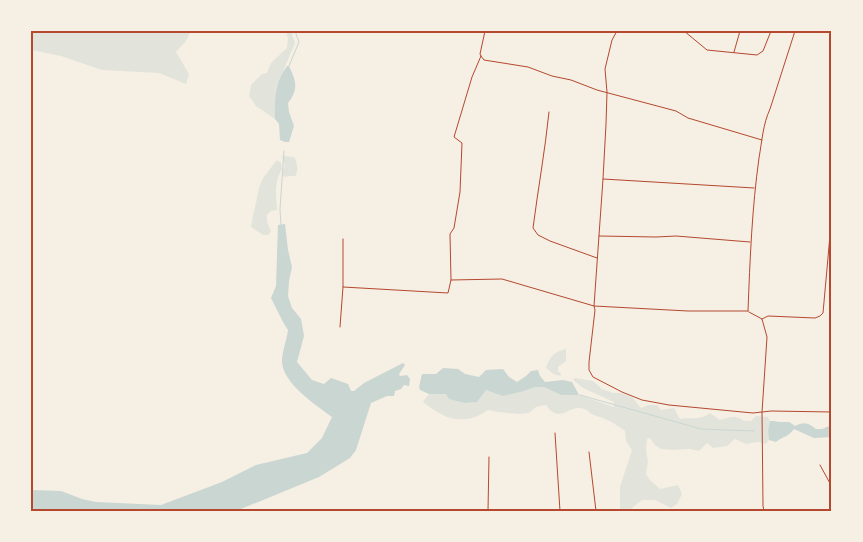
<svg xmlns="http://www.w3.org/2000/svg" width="863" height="542" viewBox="0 0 863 542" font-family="Commissioner,sans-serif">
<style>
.green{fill:#e2e4dc}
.water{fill:#c9d6d2}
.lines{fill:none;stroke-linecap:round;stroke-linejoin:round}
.stream{stroke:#c9d6d2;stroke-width:1}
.minor{stroke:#b5482f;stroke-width:1}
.neatline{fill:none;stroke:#b5482f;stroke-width:2}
</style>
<rect width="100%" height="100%" fill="#f6efe4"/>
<path class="green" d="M31,31H191L186,41L176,52L189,74L186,84L159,73L102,70L61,56L31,50Z
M286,31H291L295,43L276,88L275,119L256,106L249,96L251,85L262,74L267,73L271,63L287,48L288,39Z
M284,156L292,157L295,158C297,164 299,171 295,176H290L284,177L282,173L285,165L282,157Z
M277,160L281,163L282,169C274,183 276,194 277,210L271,211L267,215V222L271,231L268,235H263L251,227L253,215L256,203L259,188L263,178Z
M566,349V361L558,367V371L562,375C554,377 551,371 546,368C550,356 554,352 566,349Z
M575,378L593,381L602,389L613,393H621L632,397L641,408L648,405H657L661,410L674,408L680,419C691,417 700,421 710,413L720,420C731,417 735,414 744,421H751L756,416L768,417L770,421L768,431L769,440L766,444L758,442L746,444L735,439L727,446L713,448L707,443L699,451L689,449L672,450L661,449L655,445L650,438L647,439L646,450L648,461L646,474L650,480L660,489L678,485L682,494L677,504L671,508L655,500H642L632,508L631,511H620V487L632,450L626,441L625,431C619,427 613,422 605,419C602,417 598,417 594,415C590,414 588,410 584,409C568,403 561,426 546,405L536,407L529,413L518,414L498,412L488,410C463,427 444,419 423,402L429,394H447L465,403L476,402L486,390L524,391L535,387H544L561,395H579L614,407V402L583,388L573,380Z"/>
<path class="water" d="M287,66H289C296,81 299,89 288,103L289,112L294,126L289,142H285L280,140L279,124L275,119C275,97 274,84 287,66Z
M285,224L288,250L292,267L289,281L288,296L292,308L301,319L304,336L297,362L312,380L324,384L331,378L348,384L351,391H354L364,383L403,363L405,365L399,374L400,376L407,375L410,379L409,386L404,385L401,389L395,391L394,396H387L371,403L356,450L350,458L319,477L236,511H31V490L61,491L82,499L96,502L161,505L222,482L256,465L307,453L322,438L332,417C316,405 282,383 282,361C282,352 287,339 288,330L283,322L271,298L276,286L278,225Z
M443,368L458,369L465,374L479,377L486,370L503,369L509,377L517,382L526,376L531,371L538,370L540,376L545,382L563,380L572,382L579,395H561L544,387H535L524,391L503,396L486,390L477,402L465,403L449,399L446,394H429L420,390L419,387L422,374H436Z
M770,421H774L779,422H789L795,426C804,421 809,423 816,429H822L832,425V437L814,438L794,429C787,438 783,436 776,442L769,440L768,431Z"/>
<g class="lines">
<path class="stream" d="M289,66L299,42L295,31
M281,225L280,209L284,151
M580,395L701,429L754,431"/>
<path class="minor" d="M485,31L480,54L481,56L484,60L528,67L552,76L571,80L597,90L676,111L688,118L762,140
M617,31L612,40L605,69L607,92L606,124L603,179L594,306L595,310L589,362V370L593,377L622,392L642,400L669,405L753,413L771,411L832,412
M684,31L707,50L757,55L763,51L771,31
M734,52L740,31
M549,112C545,151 538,189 533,228L538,235L550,241L597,258
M603,179L754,188
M599,236L656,237L676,236L750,242
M343,239V287L448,293L451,280L450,234L454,228L460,192L462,143L454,137L472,77L481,56
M451,280L502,279L594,306L688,311H748
M748,311C750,259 752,208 759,158C762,141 763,124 770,109L795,31
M749,312L762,319L767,337L762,412L763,506L764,511
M762,319L768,316L815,318L820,316L823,313L832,213
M340,327L343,287
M555,433L560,511
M589,452L596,511
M820,465L832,487
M488,511L489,457"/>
</g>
<rect width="863" height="542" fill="none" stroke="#f6efe4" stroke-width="65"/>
<rect x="32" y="32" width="798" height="478" class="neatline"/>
</svg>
